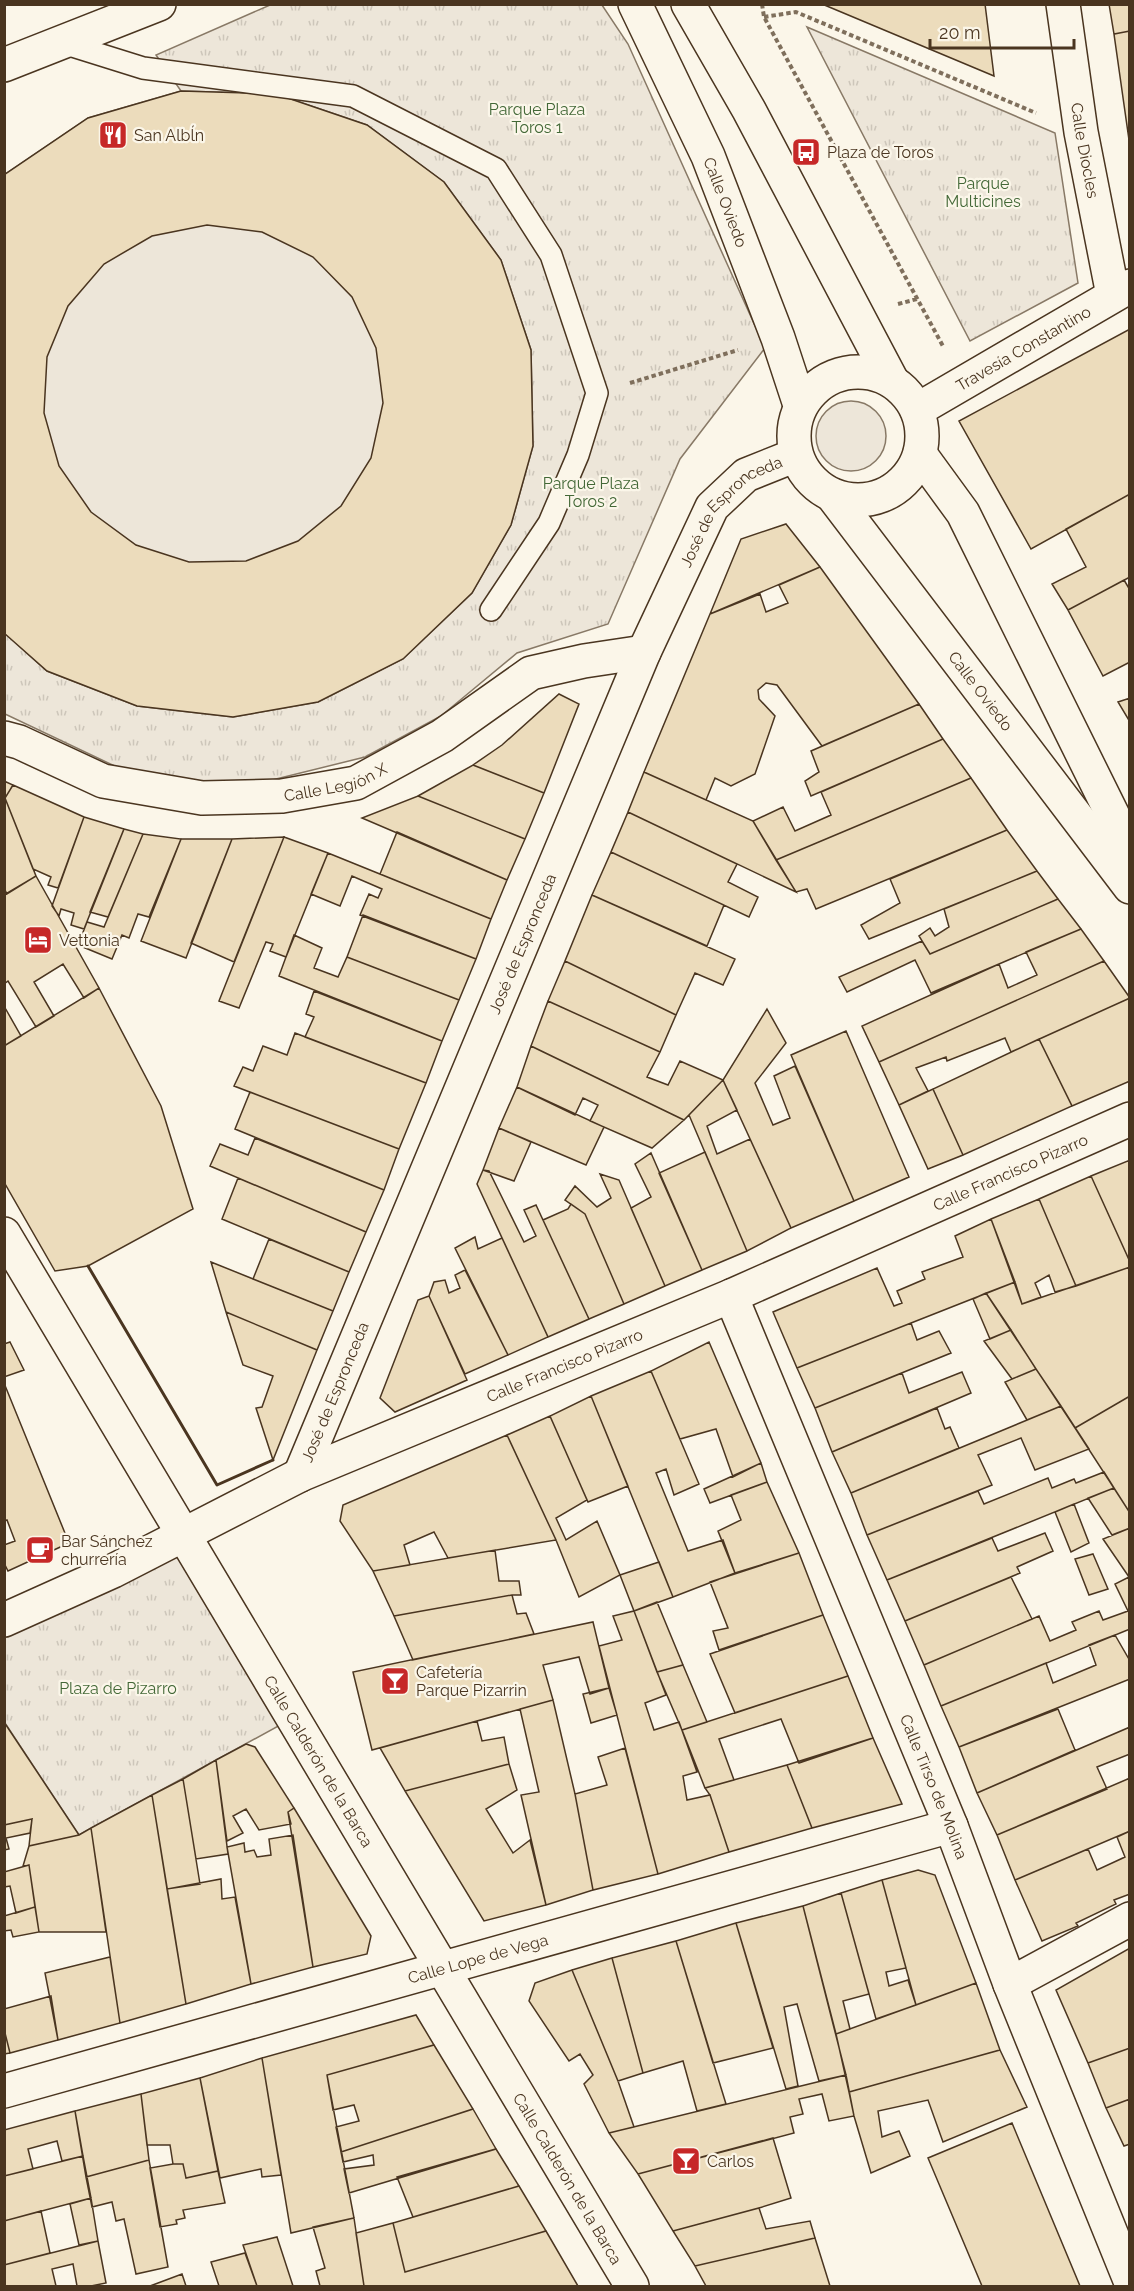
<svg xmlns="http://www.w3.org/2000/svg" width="1134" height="2291" viewBox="0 0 1134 2291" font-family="Raleway,sans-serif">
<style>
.green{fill:#ede6d9;stroke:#887966;stroke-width:1.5}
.park{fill:url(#park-tufts);stroke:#887966;stroke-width:1.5}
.building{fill:#ecdcbc;stroke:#4a3520;stroke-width:1.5;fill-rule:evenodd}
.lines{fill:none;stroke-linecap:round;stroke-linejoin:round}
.lane-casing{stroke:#4a3520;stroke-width:24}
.street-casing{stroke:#4a3520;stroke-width:36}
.secondary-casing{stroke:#4a3520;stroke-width:36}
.path{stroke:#7f6f5c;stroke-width:4;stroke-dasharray:4.5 3;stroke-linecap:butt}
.lane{stroke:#fbf6e9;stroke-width:21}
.street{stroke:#fbf6e9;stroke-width:33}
.secondary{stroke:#fbf6e9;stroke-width:33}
.wall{stroke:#4a3520;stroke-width:3}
.labels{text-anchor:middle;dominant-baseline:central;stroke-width:4.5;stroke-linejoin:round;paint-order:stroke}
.park-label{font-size:16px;fill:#436837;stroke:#fbf6e9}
.poi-label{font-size:16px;fill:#4a3520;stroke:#fbf6e9;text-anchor:start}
.street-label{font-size:16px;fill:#4a3520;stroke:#fbf6e9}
</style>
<defs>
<pattern id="park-tufts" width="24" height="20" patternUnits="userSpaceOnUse" patternTransform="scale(1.5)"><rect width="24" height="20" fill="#ede6d9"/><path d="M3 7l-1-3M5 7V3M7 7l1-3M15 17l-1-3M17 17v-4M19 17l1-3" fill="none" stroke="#cdc6ba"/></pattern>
</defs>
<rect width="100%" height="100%" fill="#fbf6e9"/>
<path class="green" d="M181,91L276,94L367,125L444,182L501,260L531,350L533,446L511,525L472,593L403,659L318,702L233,717L137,706L47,671L5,633L4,175L88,118Z
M816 436a35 35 0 1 1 70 0a35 35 0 1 1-70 0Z"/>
<path class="park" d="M270,5H602L628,44L765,348L680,459L608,624L517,653L441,716L365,757L272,780L198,782L121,769L5,714V633L47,671L137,706L233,717L318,702L403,659L472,593L511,525L533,446L531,350L501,260L444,182L367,125L276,94L181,91L156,55Z
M807,27L1055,133L1078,283L970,341Z
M184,1535L293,1718L79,1835L5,1723L4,1619Z"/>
<path class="building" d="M822,4H985L994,76Z
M1109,4H1130V31L1114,34Z
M1130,31V147L1114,34Z
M181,91L276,94L367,125L444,182L501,260L531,350L533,446L511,525L472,593L403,659L318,702L233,717L137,706L47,671L4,633V175L88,118ZM207,225L262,232L313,257L352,297L376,348L383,403L371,458L341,506L298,541L246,561L189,562L136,545L91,512L59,466L44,413L47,357L68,306L104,264L152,236Z
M1130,329V494L1031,549L959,421Z
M1130,494V577L1068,610L1052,584L1086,567L1066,529Z
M786,524L820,567L710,614L741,539Z
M820,567L919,704L822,746L777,685L766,683L758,690L759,699L775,716L755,774L731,786L715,778L706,800L644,772L710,614L760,594L766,612L788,603L779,585Z
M1124,580L1130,590V662L1103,676L1068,610Z
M559,694L579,704L544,793L473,765L502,745Z
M1130,698V722L1118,702Z
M919,704L943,739L811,796L805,781L819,772L811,751Z
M943,739L971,778L776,860L753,821L783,807L795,831L831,815L821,792Z
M473,765L544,793L525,839L418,796Z
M644,772L753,821L796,892L628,812Z
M971,778L1007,830L816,909L807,889L796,892L776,860Z
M4,781L13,785L5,798L36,876L7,894L4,888Z
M13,785L84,817L58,888L48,885L51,877L33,869L5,798Z
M418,796L525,839L507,880L362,818Z
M628,812L737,864L728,882L758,897L749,917L611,852Z
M84,817L124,829L84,929L71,925L74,913L61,909L59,916L52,906Z
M124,829L143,834L108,917L90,912Z
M1007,830L1037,871L869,939L861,925L900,903L890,879Z
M397,832L507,880L491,919L380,874Z
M143,834L181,839L149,917L138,914L129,938L122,935L112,959L78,945L87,922L104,927Z
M284,837L234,962L191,943L232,839Z
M284,837L328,853L286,957L270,951L273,944L266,942L239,1008L219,1001Z
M181,839H232L186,958L141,941Z
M611,852L724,905L707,946L592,895Z
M328,853L491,919L476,959L360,915L369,894L378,898L382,889L352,876L340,906L311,894Z
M1037,871L1058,899L930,954L919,936L930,928L935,936L949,927L944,909Z
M36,876L99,988L84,998L63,964L34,982L54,1016L36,1027L8,981L4,984V895Z
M592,895L735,959L723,985L695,973L676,1015L565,961Z
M1058,899L1081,929L931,993L915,960L847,992L839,977L922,941L930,954Z
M363,915L476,959L459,1000L347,957Z
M1081,929L1104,961L879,1062L862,1026L999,964L1008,988L1037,975L1026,952Z
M294,935L322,948L314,968L338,977L347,957L459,1000L442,1041L279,976Z
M565,961L676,1015L660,1052L548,1001Z
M1104,961L1130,998L1011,1052L1005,1038L947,1061L946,1057L916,1068L928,1091L899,1105L879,1062Z
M99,988L161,1106L193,1209L88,1266L55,1271L4,1182V1046Z
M314,991L442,1041L426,1083L305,1037L314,1017L306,1014Z
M1130,998V1081L1072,1106L1039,1039Z
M548,1001L660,1052L647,1077L668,1085L680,1061L723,1080L684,1120L531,1046Z
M4,1006L21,1036L4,1046Z
M767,1009L786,1043L755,1083L773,1125L790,1118L774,1076L795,1066L854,1201L791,1228L723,1080Z
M846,1031L909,1177L854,1201L791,1055Z
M295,1033L426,1083L399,1149L234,1086L243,1067L253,1071L263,1046L287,1055Z
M1039,1039L1072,1106L963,1155L933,1089Z
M531,1046L684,1120L652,1148L590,1121L598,1105L583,1098L575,1115L517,1087Z
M723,1080L737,1110L707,1126L717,1154L750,1139L791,1228L747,1251L689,1115Z
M517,1087L604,1127L586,1165L499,1128Z
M933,1089L963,1155L928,1169L899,1105Z
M250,1092L399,1149L384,1190L235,1129Z
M499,1128L531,1142L514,1181L483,1170Z
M255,1138L384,1190L366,1232L210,1166L220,1144L248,1155Z
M705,1152L747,1251L702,1270L659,1173Z
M651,1153L702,1270L665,1286L631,1208L651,1197L635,1164Z
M1130,1160V1262L1091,1176Z
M483,1170L489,1171L524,1242L536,1236L524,1210L536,1205L589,1319L548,1337L477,1184Z
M600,1174L619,1180L665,1286L624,1304L585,1214L565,1200L575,1186L597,1207L611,1198Z
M1091,1176L1130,1262V1267L1076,1286L1039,1199Z
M238,1178L366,1232L349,1272L222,1219Z
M1039,1199L1076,1286L1055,1292L1049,1275L1035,1283L1041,1297L1022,1304L991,1219Z
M571,1204L585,1214L624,1304L589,1319L543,1220L568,1209Z
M991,1219L1015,1282L797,1368L773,1312L877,1268L894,1306L902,1303L897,1291L925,1279L922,1272L963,1257L955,1236Z
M475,1237L478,1249L502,1238L548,1337L508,1355L455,1248Z
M269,1239L349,1272L333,1311L253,1279Z
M211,1262L333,1311L317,1350L226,1312Z
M1130,1267V1396L1075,1428L986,1293L1015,1282L1022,1304Z
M465,1270L508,1355L465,1374L429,1296L434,1282L445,1280L449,1293L460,1288L455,1275Z
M986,1293L1011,1330L990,1339L973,1299Z
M429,1296L467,1380L395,1412L380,1398L418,1300Z
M226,1312L317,1350L273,1460L256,1408L262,1407L273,1376L243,1365Z
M911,1323L917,1340L939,1331L951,1353L815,1408L797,1368Z
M1011,1330L1036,1369L1012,1379L984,1341Z
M10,1342L24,1370L4,1377V1344Z
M709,1342L761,1463L733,1477L716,1429L680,1439L651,1371Z
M1036,1369L1061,1406L1027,1420L1005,1382Z
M651,1371L699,1484L674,1495L666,1469L656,1473L688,1551L723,1540L735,1573L673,1597L591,1396Z
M962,1372L971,1393L832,1452L815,1408L902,1373L909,1393Z
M4,1383L69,1543L8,1571L4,1563V1545L15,1541L7,1520L4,1521Z
M591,1396L628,1486L588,1502L550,1416Z
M1130,1396V1513L1075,1428Z
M1061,1406L1089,1449L1035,1470L1021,1438L978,1455L992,1485L867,1535L851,1493Z
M937,1408L945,1429L950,1427L959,1448L851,1493L832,1452Z
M550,1416L587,1500L556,1518L566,1540L597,1521L620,1575L579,1597L556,1540L507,1435Z
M507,1435L556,1540L448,1558L434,1532L404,1545L410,1565L373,1571L340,1521L343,1505Z
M761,1463L767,1482L710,1503L704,1489Z
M1104,1472L1114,1488L887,1580L867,1535L978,1491L984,1504L1048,1478L1052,1488L1074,1479L1076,1483Z
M767,1482L799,1553L735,1573L718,1531L741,1520L731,1495Z
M1114,1488L1130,1513V1528L1112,1535L1088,1498Z
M1074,1504L1089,1543L1071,1552L1055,1512Z
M1130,1528V1577H1129L1103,1539Z
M1045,1533L1053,1551L1017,1567L1020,1573L905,1621L887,1580L992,1538L998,1551Z
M495,1550L499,1581H519L521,1595H512L394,1616L373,1571Z
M799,1553L823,1615L719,1650L713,1631L728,1628L710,1582Z
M1093,1554L1108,1589L1089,1595L1075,1559Z
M659,1562L673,1597L634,1611L620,1575Z
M1011,1577L1032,1619L924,1665L905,1621Z
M1129,1577L1130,1629L941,1706L924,1665L1039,1616L1050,1641L1076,1630L1072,1622L1099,1611L1103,1620L1128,1611L1115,1584Z
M512,1595L517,1614L526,1613L534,1634L413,1660L394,1616Z
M657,1602L683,1665L657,1672L634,1611Z
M634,1611L666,1695L645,1703L654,1730L679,1722L697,1772L683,1776L687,1800L710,1795L729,1852L658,1874L599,1646L622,1640L613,1616Z
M823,1615L848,1676L735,1713L710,1654Z
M593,1622L609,1688L590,1694L579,1657L543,1665L553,1700L372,1750L353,1672Z
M1115,1635L1130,1661V1679L959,1747L941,1706L1046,1663L1053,1683L1096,1665L1089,1645Z
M683,1665L707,1722L682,1730L657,1672Z
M848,1676L873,1738L799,1763L781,1719L719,1739L734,1780L705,1788L682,1730Z
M609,1688L617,1715L591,1723L583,1694Z
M553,1700L575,1794L593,1890L546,1905L521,1795L539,1792L520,1709Z
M1058,1709L1075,1750L977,1793L959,1747Z
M477,1721L482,1741L504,1737L509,1764L405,1791L380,1748Z
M4,1725H6L79,1835L29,1846L32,1819L4,1825Z
M1130,1727V1754L1097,1767L1107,1789L997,1835L977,1793Z
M873,1738L902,1804L812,1828L787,1765Z
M246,1744L255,1747L294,1808L288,1812L291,1824L259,1830L246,1809L233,1816L243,1833L227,1841L216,1760Z
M625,1748L658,1874L593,1890L575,1794L607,1785L598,1757Z
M216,1760L228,1854L196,1859L183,1779Z
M509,1764L517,1790L486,1809L513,1853L530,1840L546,1905L484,1921L405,1791Z
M787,1765L812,1828L729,1852L710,1795L705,1788Z
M1130,1778V1831L1015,1880L997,1835Z
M183,1779L200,1884L167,1889L152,1795Z
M152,1795L186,2004L120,2023L91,1828Z
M294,1808L371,1936L367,1954L313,1967L288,1812Z
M32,1819L30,1833L6,1838L9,1849L4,1850V1825Z
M91,1828L106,1932H39L29,1865L23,1866L29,1846L79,1835Z
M1130,1831V1894L1114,1900L1116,1904L1076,1923L1078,1926L1042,1941L1015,1880L1088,1849L1097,1870L1125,1857L1117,1837Z
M293,1835L313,1967L251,1984L227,1847L244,1843L245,1852L254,1850L257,1857L271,1855L269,1839Z
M29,1865L35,1907L16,1913L10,1886L4,1887V1872Z
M918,1870L935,1875L976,1983L916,2005L882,1880Z
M221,1879L222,1899L235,1897L251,1984L186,2004L167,1889Z
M882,1880L906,1968L886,1972L889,1986L908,1980L916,2005L876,2019L841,1893Z
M841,1893L869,1994L843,2001L850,2029L836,2034L803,1906Z
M803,1906L846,2075L819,2081L797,2004L784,2007L798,2086L786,2089L736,1923Z
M35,1907L39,1932L13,1937L11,1930L4,1931V1916Z
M736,1923L773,2048L713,2063L676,1941Z
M676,1941L726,2104L697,2111L683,2061L643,2073L612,1958Z
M1130,1948V2048L1088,2063L1056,1990Z
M110,1957L120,2023L58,2040L45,1973Z
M612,1958L643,2073L618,2081L572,1970Z
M572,1970L618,2081L634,2127L609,2133L584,2084L593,2075L580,2054L569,2061L529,2001L535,1983Z
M976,1983L1000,2050L849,2092L836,2034Z
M51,1996L58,2040L10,2053L4,2029V2009Z
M416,2015L434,2045L327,2075L354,2218L291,2233L262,2058Z
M4,2029L10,2053L4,2054Z
M434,2045L473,2109L341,2152L336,2127L359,2121L354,2105L333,2110L327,2075Z
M1130,2048V2099L1106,2108L1088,2063Z
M1000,2050L1027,2107L943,2142L928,2100L878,2111L882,2137L899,2131L910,2156L871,2173L854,2116L849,2092Z
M262,2058L281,2175L262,2177L261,2169L220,2178L200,2078Z
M846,2075L854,2116L829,2121L822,2094L799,2099L803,2114L790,2117L794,2133L638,2174L609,2133Z
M200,2078L218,2171L186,2178L183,2164H173L170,2145H147L141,2094Z
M141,2094L149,2160L86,2177L75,2111Z
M1130,2099V2144L1124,2146L1106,2108Z
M473,2109L496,2149L349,2193L344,2169L374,2165L373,2155L343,2162L341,2152Z
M75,2111L83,2156L62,2161L57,2141L28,2149L33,2169L4,2176V2130Z
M1012,2123L1080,2286H982L928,2158Z
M773,2138L791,2198L759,2208L673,2231L638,2174Z
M496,2149L519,2186L413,2217L397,2177Z
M83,2156L91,2198L4,2221V2176Z
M149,2160L168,2267L136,2274L124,2219L116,2221L112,2202L92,2207L86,2177Z
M173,2164H183L186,2178L218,2171L225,2203L183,2210L185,2218L176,2220L177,2224L160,2227L150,2168Z
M519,2186L546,2231L405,2272L393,2223Z
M91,2198L98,2241L79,2245L70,2204Z
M759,2208L766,2229L810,2221L815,2238L695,2266L673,2231Z
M41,2211L50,2253L4,2265V2221Z
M354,2218L364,2286H320L316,2271L325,2268L313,2227Z
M393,2223L405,2272L546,2231L578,2286H364L356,2233Z
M277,2237L293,2286H257L243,2245Z
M815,2238L830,2286H706L695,2266Z
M98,2241L106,2283L91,2286H77L73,2264L52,2269L56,2286H4V2265Z
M245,2253L257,2286H219L211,2262Z
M182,2274L186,2286H150Z"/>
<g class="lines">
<g class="lane-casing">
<path id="lane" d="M63,43L143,68L353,96L496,169L551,255L597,393L578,455L549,523L491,610"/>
</g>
<g class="street-casing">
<g id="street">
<path id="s1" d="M1063,4L1081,132L1113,295"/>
<path d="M4,65L159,4"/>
<path id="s2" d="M917,410L1130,286"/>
<path id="s3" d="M4,738L19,742L103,781L202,798L282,796L356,783L442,736L531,673L584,661L644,652"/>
<path id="s4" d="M4,1234L632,2286"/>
<path id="s5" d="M731,1296L951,1826L1010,1984L1130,2280"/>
<path id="s6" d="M300,1475L644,652L712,507L746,475L796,455"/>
<path id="s7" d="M4,1620L113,1571L300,1475L731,1296L1130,1119"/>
<path d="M1010,1984L1130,1919"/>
<path id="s8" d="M4,2091L951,1826"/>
</g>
</g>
<g class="secondary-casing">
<g id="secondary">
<path id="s9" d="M635,4L708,156L778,338L800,405"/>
<path d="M688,4L749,110L892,381"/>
<circle cx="858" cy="436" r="64"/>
<path d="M920,454L963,513L1130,850"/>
<path id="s10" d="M832,495L1130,887"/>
</g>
</g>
<path class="path" d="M762,4L764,17L944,348
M764,17L796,12L1036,113
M898,304L917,299
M630,383L738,350"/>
<use href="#lane" class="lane"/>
<use href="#street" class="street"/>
<use href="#secondary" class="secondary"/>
<path class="wall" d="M88,1266L217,1485L273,1460"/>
</g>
<defs>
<g id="restaurant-square" transform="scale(1.5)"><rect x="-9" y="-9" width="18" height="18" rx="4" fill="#c62828" stroke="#fbf6e9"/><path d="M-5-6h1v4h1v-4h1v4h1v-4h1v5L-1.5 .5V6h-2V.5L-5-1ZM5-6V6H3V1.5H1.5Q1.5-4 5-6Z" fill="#fff"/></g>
<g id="bus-square" transform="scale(1.5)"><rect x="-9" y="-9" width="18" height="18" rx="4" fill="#c62828" stroke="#fbf6e9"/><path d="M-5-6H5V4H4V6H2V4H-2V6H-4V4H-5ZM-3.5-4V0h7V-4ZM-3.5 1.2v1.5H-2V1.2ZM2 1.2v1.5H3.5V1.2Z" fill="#fff"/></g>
<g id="hotel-square" transform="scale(1.5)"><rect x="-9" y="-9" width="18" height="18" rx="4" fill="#c62828" stroke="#fbf6e9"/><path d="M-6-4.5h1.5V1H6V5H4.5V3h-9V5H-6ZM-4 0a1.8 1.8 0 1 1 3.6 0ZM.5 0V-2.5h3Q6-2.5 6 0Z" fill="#fff"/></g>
<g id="cafe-square" transform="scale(1.5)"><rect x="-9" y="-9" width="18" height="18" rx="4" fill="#c62828" stroke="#fbf6e9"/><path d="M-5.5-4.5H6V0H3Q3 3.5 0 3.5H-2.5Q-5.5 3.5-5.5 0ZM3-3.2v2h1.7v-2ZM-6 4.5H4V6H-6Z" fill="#fff"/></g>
<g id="bar-square" transform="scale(1.5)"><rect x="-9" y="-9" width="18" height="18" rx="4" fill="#c62828" stroke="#fbf6e9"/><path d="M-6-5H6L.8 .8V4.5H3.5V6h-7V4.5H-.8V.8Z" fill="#fff"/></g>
</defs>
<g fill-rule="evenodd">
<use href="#restaurant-square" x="113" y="135"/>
<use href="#bus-square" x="806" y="152"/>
<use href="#hotel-square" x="38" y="940"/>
<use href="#cafe-square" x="40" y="1550"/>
<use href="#bar-square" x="395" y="1681"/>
<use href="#bar-square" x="686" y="2161"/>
</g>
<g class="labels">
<g class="park-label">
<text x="537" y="109">Parque Plaza<tspan x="537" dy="18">Toros 1</tspan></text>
<text x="983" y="183">Parque<tspan x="983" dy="18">Multicines</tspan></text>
<text x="591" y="483">Parque Plaza<tspan x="591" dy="18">Toros 2</tspan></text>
<text x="118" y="1688">Plaza de Pizarro</text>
</g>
<g class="poi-label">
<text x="134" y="135">San Albĺn</text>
<text x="827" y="152">Plaza de Toros</text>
<text x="59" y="940">Vettonia</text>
<text x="61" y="1541">Bar Sánchez<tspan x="61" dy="18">churrería</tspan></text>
<text x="416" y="1672">Cafetería<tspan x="416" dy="18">Parque Pizarrin</tspan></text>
<text x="707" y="2161">Carlos</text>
</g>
<g class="street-label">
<text stroke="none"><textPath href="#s1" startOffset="148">Calle Diocles</textPath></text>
<text stroke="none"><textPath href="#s9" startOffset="218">Calle Oviedo</textPath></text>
<text stroke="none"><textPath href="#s2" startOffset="123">Travesía Constantino</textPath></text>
<text stroke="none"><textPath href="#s6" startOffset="1062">José de Espronceda</textPath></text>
<text stroke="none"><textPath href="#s10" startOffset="246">Calle Oviedo</textPath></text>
<text stroke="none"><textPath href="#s3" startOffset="344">Calle Legión X</textPath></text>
<text stroke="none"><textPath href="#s6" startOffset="576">José de Espronceda</textPath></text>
<text stroke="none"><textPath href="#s7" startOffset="1102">Calle Francisco Pizarro</textPath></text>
<text stroke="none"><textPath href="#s7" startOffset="616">Calle Francisco Pizarro</textPath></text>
<text stroke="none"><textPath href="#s6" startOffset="90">José de Espronceda</textPath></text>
<text stroke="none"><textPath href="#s4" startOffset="614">Calle Calderón de la Barca</textPath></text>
<text stroke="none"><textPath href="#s5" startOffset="531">Calle Tirso de Molina</textPath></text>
<text stroke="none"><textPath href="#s8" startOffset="492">Calle Lope de Vega</textPath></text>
<text stroke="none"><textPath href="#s4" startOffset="1100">Calle Calderón de la Barca</textPath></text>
</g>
</g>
<rect width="1134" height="2291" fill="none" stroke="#4a3520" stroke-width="12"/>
<path d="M930 39v9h144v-9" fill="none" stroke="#4a3520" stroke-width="3"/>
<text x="939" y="39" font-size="18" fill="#4a3520" stroke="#fbf6e9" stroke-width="4.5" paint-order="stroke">20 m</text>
</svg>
